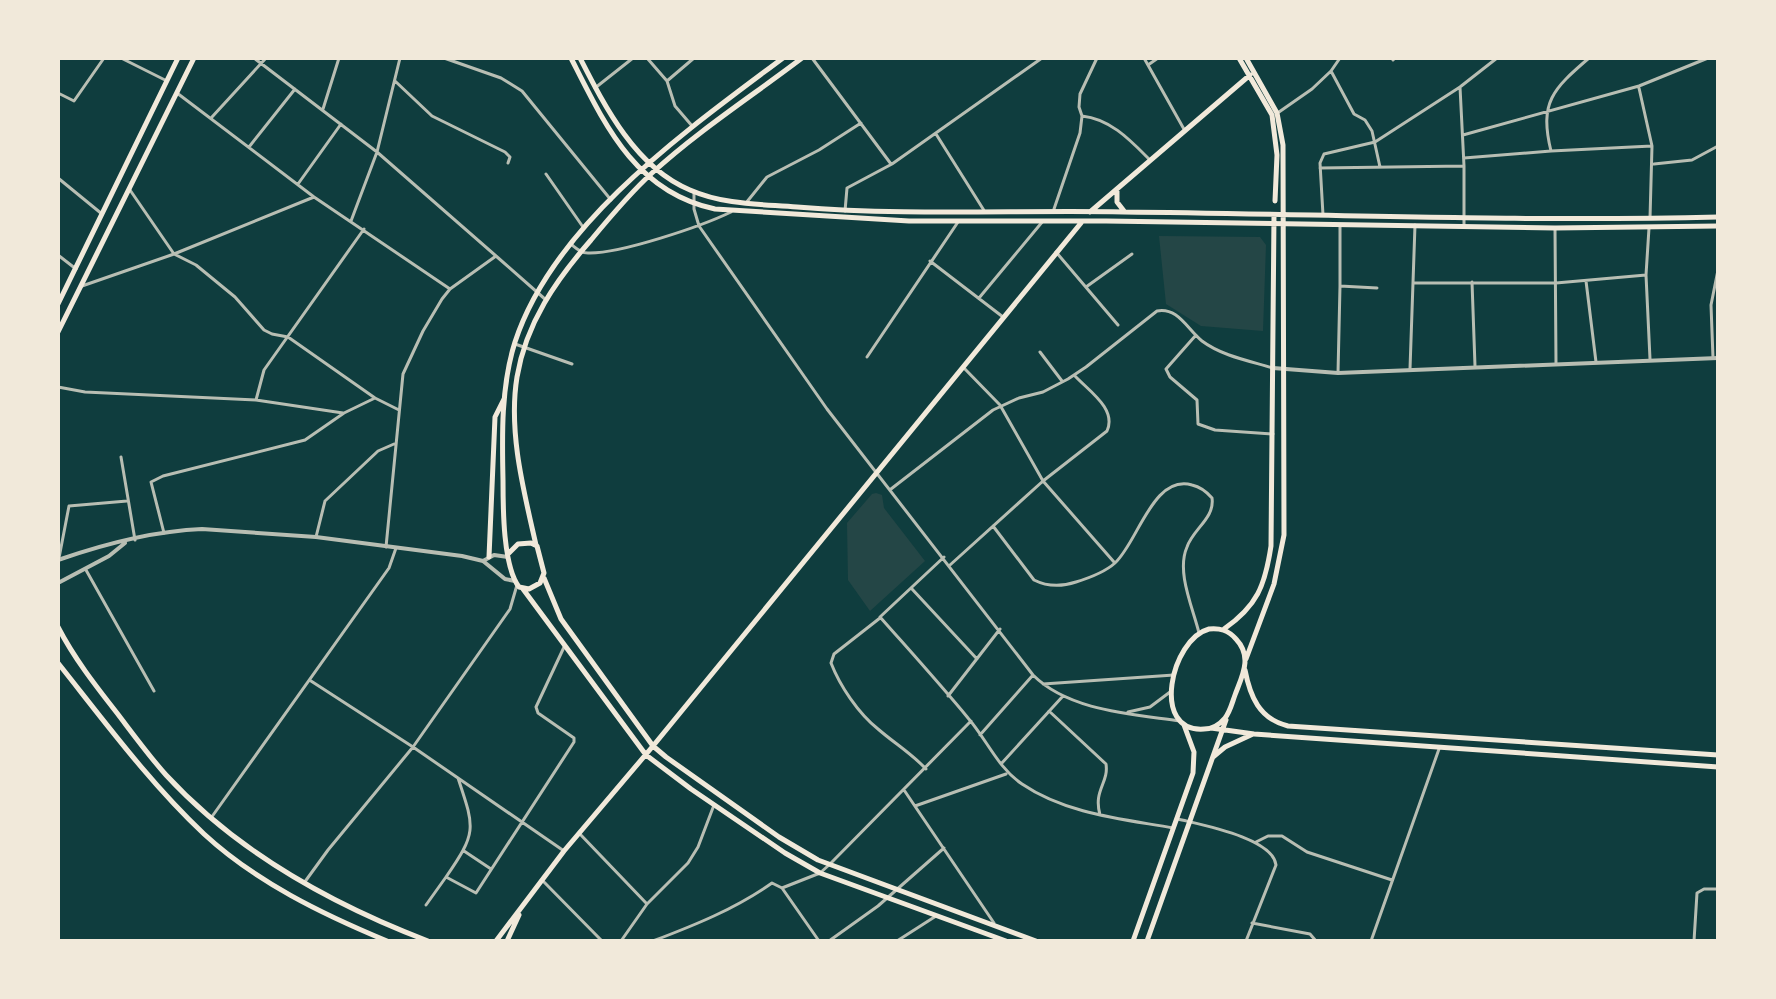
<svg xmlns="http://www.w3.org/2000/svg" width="1776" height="999" viewBox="0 0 1776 999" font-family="Helvetica,sans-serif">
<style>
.green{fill:#244646}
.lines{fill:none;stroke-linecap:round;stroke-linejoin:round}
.minor{stroke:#b8beb3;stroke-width:3}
.tertiary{stroke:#b8beb3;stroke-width:4}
.primary{stroke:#f1e9da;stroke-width:5}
</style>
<rect width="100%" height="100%" fill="#0f3d3e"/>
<path class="green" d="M1159,236L1260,237L1266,245L1263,331L1201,326L1166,304Z
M876,493L882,495L884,508L925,561L870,611L848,580L847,523L872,494Z"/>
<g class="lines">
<path class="minor" d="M121,58L167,81
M254,58L377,152L496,256
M444,58L501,78L522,91L611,200
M647,58L667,81L675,106L693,127
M812,58L891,164
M1144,58L1185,131
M1589,58C1553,89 1539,102 1551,151L1652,146
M1393,60L1395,58
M1148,65L1158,58
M1331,71L1340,58
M395,81L432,116L505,152L510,157L508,163
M667,81L694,58
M1460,87L1464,166V225
M595,88L633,58
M1639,88L1652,146L1650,218
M58,93L74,101L104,58
M177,93L314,197L450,289
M323,109L339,58
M1279,112L1312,89L1331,71L1354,114L1365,120L1372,131L1380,167
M1082,116C1111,119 1131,141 1150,160
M212,117L266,58
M936,134L985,212
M1463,135L1639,86L1708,58
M249,147L295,89
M1464,158L1551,151
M1654,164L1692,160L1718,146
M1320,168L1464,166
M546,174L583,227
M58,178L102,214
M298,184L341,124
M130,190L174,254L196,265L235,297L264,330L272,334L288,337L375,398L399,410
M694,192V209L699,226L827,409L1033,675C1069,711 1132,714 1180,721
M746,203L767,177L819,150L861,123
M1054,209L1080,133L1082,116L1079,107L1080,94L1097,58
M845,211L847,188L892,164L1042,58
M1323,215L1320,163L1324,154L1375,142L1460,87L1497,58
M351,221L377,152L400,58
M1555,228L1556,364
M1649,228L1646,275L1650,359
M572,245C577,249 581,253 588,253C620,254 702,226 731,212
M1056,252L1118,325
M58,255L76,269
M930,261L1003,317
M1586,281L1596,362
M1472,282L1475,366
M1413,283H1556L1646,275
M82,286L174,254L314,197
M1340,286V226
M1086,287L1132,254
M979,298L1043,221
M1196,335L1166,369L1170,377L1197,400L1198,424L1215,430L1273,434
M515,344L572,364
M1040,352L1062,381
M867,357L958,222
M1713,358L1711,305L1718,270
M963,367L1000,405L1043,481L1114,562
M1410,369L1415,225
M1338,373L1340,286L1377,288
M58,387L85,392L256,400
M343,413L256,400L264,370L364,229
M121,457L135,540
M891,489L993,410L1019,398L1043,392L1068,379L1086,367L1157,311C1178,307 1187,329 1202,341C1222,356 1250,361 1273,368
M993,526L1034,580C1048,587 1061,587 1076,582C1089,578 1105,572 1115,563C1138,542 1153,474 1192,485C1201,487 1206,491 1212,498C1215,518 1193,529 1187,547C1176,572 1193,608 1199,633
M164,533L151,482L163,476L305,440L344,413L375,398
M316,537L325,501L378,451L394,444
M386,547L403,374L423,331L442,299L450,289L496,256L546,300
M944,557L880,617C910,651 940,684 968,718C987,740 998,768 1022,784C1066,814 1123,819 1173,828
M59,558L69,506L127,501
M950,565L1043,481L1107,431C1117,409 1089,391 1075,376
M86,570L154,691
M912,589L977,659
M880,618L834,654L831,663C840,686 858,713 878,729C894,743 911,753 926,769
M311,681L413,747L564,851
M1043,684L1174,675
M948,696L1000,629
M1049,711L1106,764C1109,783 1093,790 1100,815
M1128,712L1150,707L1170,692
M980,735L1033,675
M1001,764L1063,696
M458,778C475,829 477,832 446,877L476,893L574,742V738L538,713L536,707L565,645
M904,790L994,923
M915,806L1006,774
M211,818L389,568L396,548
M1178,819C1202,825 1273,838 1276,865L1246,941
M579,833L647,904L621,941
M1256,842L1268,836H1282L1307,852L1392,880
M464,851L491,869
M543,881L602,941
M304,883L328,850L413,747L510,609L517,585
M647,904L688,863L698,847L714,805
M426,905L446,877
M1252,923L1310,934L1316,941
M653,941C695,925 735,909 772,883L782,888
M819,941L782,888L820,873L829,865L971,721
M829,941L878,906L944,848
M897,941L936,916
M1371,941L1439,749
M1694,941L1697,893L1704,889H1718"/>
<path class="tertiary" d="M1273,368L1338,373L1718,358
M58,560C104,544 153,531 202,529L316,537L462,556L483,561L505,579L515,581
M483,561L494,555L508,557
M58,583L109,556L125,543"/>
<path class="primary" d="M571,58C605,125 635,192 715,209L909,221H1106L1555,228L1718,226
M580,58C605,107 636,168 690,190C724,205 761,204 797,207C906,216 1015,210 1124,212C1322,214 1520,222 1718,217
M1239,58L1272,115L1277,155L1275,201
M1246,58L1277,113L1283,145L1284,535L1274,584L1246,659
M1117,189V202L1124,211
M1090,212L1250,75
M58,304L178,58
M58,332L194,58
M536,545C524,492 508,432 517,377C526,323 556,280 591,240C610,217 630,193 652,173C698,131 752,96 802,58
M509,553L518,544L531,543L537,546L544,573L540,583L529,589L519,587C503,566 503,508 503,480C502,435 501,386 515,342C554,223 687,130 783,58
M489,557L495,417L504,399
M544,578L561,619L653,746L666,757L779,837L818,860L1036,941
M523,589L646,755L691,789L785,853L820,873L1006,941
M58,627C74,658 95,685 117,713C133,734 149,756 166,775C238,853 331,904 428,941
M1209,629C1220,628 1228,630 1236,639C1253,657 1242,676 1235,695C1232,703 1230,712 1225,718C1220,724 1212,729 1204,729C1150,733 1171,639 1209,629Z
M1224,629C1257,606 1265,586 1271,546L1274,215
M58,663C105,722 149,782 204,834C256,882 322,914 387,941
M1245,670C1250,696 1259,719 1288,726L1718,755
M1211,728L1254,734L1718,767
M1213,757L1225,747L1253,734
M496,941L564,851L653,746L1081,223
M507,941L519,915
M1133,941L1193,773L1194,752L1184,725
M1147,941L1226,720"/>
</g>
<rect width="1776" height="999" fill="none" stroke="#f1e9da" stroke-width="120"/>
</svg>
